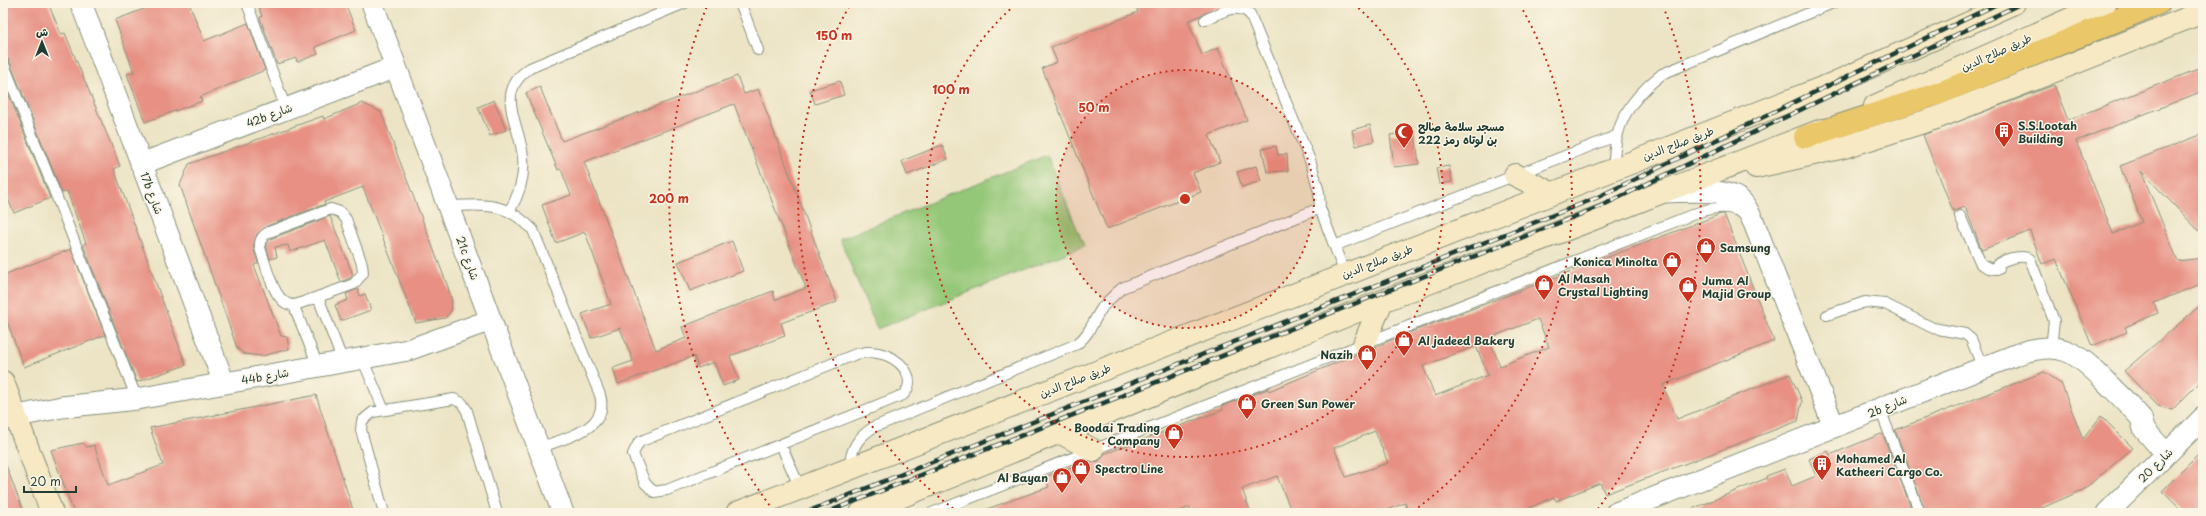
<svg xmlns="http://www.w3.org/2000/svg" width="2206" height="516" viewBox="0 0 2206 516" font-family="'Playpen Sans','Playpen Sans Arabic',sans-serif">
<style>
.green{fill:#95c778;stroke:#5a8256}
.building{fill:#e79083;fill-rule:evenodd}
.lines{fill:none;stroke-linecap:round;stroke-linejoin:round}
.lane-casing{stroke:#86907c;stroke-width:12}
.street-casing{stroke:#86907c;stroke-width:23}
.secondary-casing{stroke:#86907c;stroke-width:24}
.primary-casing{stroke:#86907c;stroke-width:24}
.lane{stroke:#fff;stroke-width:10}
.street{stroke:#fff;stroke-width:21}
.secondary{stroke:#f7e9c3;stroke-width:22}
.primary{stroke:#eac769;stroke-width:22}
.rail-casing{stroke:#1f3d34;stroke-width:4.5}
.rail{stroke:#fcf5e5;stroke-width:3;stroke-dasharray:9;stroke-linecap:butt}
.ring{fill:none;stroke:#c8321e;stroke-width:2;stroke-dasharray:2 4}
.labels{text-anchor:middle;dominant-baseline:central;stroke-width:3;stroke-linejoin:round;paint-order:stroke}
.street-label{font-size:11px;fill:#1f3d34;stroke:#fcf5e5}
.poi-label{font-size:11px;font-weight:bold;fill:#1f3d34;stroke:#fcf5e5;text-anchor:start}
.centre{fill:#c8321e;stroke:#fcf5e5;stroke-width:2}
.ring-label{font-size:12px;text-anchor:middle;font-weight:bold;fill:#c8321e;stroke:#fcf5e5;stroke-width:3;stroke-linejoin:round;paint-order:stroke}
</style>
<rect width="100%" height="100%" fill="#fcf5e5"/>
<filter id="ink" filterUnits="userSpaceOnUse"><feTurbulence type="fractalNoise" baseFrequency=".025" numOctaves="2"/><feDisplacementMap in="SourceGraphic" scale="8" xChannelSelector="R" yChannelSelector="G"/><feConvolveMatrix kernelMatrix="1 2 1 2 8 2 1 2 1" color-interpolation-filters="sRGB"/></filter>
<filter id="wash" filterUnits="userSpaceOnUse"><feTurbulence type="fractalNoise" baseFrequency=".012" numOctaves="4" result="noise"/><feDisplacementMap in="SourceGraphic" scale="16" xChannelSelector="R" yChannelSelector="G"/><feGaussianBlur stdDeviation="0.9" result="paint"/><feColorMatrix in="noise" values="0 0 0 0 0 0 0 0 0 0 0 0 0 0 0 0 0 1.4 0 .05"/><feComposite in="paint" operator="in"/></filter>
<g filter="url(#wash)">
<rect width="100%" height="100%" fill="#ece4c5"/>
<path class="green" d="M1047,155L1084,246L877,329L840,239Z"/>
<g id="blocks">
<path class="building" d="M3,3H48L61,34L65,33L120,166L114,169L186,365L137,382L83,245L86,243L67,191L62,193L9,60L3,56Z
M147,3H189L204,41L248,23L265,70L200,97L202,101L145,122L127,74L134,72L115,20L149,7Z
M257,3H345L356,30L315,47L318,54L297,62L296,58L277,64L260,18L262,16Z
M1147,3H1229L1188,21L1202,55L1218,48L1247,120L1209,135L1220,162L1193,173L1201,192L1107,229L1042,68L1057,62L1051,47L1138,12L1136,7Z
M2203,67V91L2076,141L2113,234L2142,222L2120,166L2203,134V235L2141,171L2178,261L2203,258V283L2154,303L2158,313L2125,327L2127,332L2092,346L2056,259L2042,264L2030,231L1982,250L1965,207L1953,211L1923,135L2054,85L2068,120Z
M737,76L744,94L758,89L837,302L781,323L785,336L730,356L739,380L723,386L714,362L698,368L694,356L618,384L613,368L633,361L620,328L591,338L582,314L611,304L585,232L556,243L542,205L571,195L561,169L558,170L526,93L540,87L562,141ZM734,104L806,288L775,300L773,291L682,327L686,338L656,350L584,162Z
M3,80L50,198L14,213L3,187Z
M840,81L844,95L815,104L810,90Z
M494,100L506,130L490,136L478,107Z
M362,103L381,112L448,287L452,302L451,311L445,318L416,323L363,187L324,202L325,204L267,226L257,234L253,246L258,263L254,265L281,336L287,337L289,349L262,356L244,354L237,348L180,185L189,164L323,116L324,119Z
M1370,125L1374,141L1356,146L1352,130Z
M1415,132L1419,164L1394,167L1390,135Z
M942,145L948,159L907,175L902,161Z
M1276,146L1278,155L1287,154L1288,171L1267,172L1262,149Z
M1256,166L1261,181L1242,187L1237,172Z
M1449,166L1452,182L1439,184L1436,168Z
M1721,214H1724L1774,341L1663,385L1677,419L1790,374L1802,401L1798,421L1605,494L1600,483L1556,501L1554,497L1518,513H1409L1405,503L1380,513H1292L1277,476L1242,489L1251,513H1191L1190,507L1175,513H981V511L1049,487L1045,477L1087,461L1093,462L1099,461L1104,454L1223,410L1222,406L1268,389L1269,391L1357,354L1366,356L1372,354L1377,346L1406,334ZM1538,319L1549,347L1500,366L1489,338ZM1476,346L1488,375L1435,396L1423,366ZM1375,431L1388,463L1346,477L1334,448Z
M330,216L353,275L350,278L341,282L325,240L290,252L288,245L275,247L277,257L270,259L266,245L270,239Z
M732,241L743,271L690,291L678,262Z
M71,249L105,335L24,367L3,311V275Z
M358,289L360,296L365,294L371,310L341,321L335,305L348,300L346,294Z
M2203,303V379L2172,410L2158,406L2124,371Z
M2044,372L2061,383L2083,439L2101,416L2133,448L2083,490L2042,508L2043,513H1926L1895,430Z
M316,395L354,513H74L51,450L83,443L87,447L94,445L108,485L163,465L150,428Z
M1881,434L1883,435L1913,513H1682L1767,478L1766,476L1785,469L1792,486L1816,476L1809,459L1828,451L1830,455Z
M2203,450V513H2184L2162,491Z
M3,460H4L24,513H3Z"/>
</g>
</g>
<g filter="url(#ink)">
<use href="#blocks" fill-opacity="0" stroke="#86907c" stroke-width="1"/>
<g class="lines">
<g class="lane-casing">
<path id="lane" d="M247,3L286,109
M739,3L743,10L758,50
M1205,20C1220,13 1236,2 1250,14L1311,163L1319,192L1320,208L1345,274
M3,62L137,399
M1614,168C1613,125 1629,100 1662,74L1833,3
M448,206C486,205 505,201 533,230L600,395C610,430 564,438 539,448
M331,209L340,212L346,219L362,264L363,273L354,284L298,304C276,312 267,268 261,251C258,243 261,236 269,232Z
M510,210C520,193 525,177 523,157C520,123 493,93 530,68L685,3
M1960,216L1981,264L1989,268L1999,269
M1334,246L1616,136
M1994,269C1999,259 2022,254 2030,259L2054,321L2052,339L2048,347
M318,297L343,362
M294,306L318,366
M1827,315L1865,302L1885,304L1933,328L1965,334L1971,339L1983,368
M867,352C874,352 881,353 888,356C904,363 917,381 903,395L667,490L654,492L645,483L633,454L639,442L856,354Z
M362,358L384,410
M1880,409L1920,513
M781,445L800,488
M850,468C850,449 858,437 874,427L1077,344C1090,334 1093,321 1102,308C1108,300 1115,294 1122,288L1320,208
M384,513L361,430L362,421L373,412L454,399L462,403L467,411L497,513
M932,513L1702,211C1718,207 1732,205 1746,216"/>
</g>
<g class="street-casing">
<path id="street" d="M81,3L224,383
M372,3L563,513
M141,164L396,67
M1664,192C1684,192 1727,187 1741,201C1747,206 1750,216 1754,223L1834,427
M3,419L62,407L137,399L408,350L491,320
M1616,513L2018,354C2060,339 2077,352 2106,382C2118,394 2130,405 2141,418L2144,429L2166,454
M2107,513L2203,418"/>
</g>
<g class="secondary-casing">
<path id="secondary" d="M1875,106L2106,3
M1756,167L1844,147L1936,118L2203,12
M1515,175L1551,193
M1364,344L1382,301
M3,382L52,513
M1059,432L1093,450
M737,513L1832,84L2014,3
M861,513L1382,301L1822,130"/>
</g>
<g class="primary-casing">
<path id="primary" d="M1805,137L1940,93L2159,3"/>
</g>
<use href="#lane" class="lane"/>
<use href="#street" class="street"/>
<use href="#secondary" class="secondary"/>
<use href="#primary" class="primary"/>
<g class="rail-casing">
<path id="rail" d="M804,513L1596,198L1999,3
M825,513L1599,207L2022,3"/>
</g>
<use href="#rail" class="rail"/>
</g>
</g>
<circle cx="1185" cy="199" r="129" fill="#c8321e" fill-opacity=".12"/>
<g class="ring">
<circle cx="1185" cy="199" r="129"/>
<path d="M1354 4A258 258 0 1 1 1016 4"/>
<path d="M958 512A387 387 0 0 1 850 5M1520 5A387 387 0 0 1 1412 512"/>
<path d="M773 510A516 516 0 0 1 707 6M1663 6A516 516 0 0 1 1597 510"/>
</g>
<defs>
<g id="building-pin" transform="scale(1)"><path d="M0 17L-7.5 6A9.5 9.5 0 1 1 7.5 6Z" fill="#c8321e" stroke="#fcf5e5"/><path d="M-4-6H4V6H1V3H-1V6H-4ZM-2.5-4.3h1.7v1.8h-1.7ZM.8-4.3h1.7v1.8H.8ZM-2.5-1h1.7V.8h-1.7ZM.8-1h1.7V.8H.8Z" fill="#fff"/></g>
<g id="mosque-pin" transform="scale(1)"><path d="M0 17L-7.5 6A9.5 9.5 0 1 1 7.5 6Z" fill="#c8321e" stroke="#fcf5e5"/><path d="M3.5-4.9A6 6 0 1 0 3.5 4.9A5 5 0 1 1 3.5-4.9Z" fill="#fff"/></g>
<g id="shop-pin" transform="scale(1)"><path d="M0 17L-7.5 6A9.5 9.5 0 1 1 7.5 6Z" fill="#c8321e" stroke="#fcf5e5"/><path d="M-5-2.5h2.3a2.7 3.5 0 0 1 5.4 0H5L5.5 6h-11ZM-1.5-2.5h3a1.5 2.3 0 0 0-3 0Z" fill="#fff"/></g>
</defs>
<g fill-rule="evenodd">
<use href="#building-pin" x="2004" y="131"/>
<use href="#mosque-pin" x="1404" y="132"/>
<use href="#shop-pin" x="1706" y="247"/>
<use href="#shop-pin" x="1672" y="261"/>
<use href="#shop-pin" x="1544" y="284"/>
<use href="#shop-pin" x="1688" y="286"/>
<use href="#shop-pin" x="1404" y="340"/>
<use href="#shop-pin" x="1367" y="354"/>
<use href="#shop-pin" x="1247" y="403"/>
<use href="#shop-pin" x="1174" y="433"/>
<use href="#building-pin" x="1822" y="464"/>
<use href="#shop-pin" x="1081" y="468"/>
<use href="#shop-pin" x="1062" y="477"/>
</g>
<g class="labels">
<g class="street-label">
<text transform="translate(1996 52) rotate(-24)">طريق صلاح الدين</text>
<text transform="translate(269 115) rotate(-21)">42b شارع</text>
<text transform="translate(1678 143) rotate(-21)">طريق صلاح الدين</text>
<text transform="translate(152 193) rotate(69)">17b شارع</text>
<text transform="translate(468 258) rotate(70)">21c شارع</text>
<text transform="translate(1377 261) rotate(-21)">طريق صلاح الدين</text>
<text transform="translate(265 376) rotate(-10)">44b شارع</text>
<text transform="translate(1075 380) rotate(-21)">طريق صلاح الدين</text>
<text transform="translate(1887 406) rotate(-22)">2b شارع</text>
<text transform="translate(2155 465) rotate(-45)">شارع 20</text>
</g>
<g class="poi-label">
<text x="2018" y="125">S.S.Lootah<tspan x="2018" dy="13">Building</tspan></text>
<text x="1418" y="126">مسجد سلامة صالح<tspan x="1418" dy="13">بن لوتاه رمز 222</tspan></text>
<text x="1720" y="247">Samsung</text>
<text x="1658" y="261" text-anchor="end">Konica Minolta</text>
<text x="1558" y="278">Al Masah<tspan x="1558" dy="13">Crystal Lighting</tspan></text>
<text x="1702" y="280">Juma Al<tspan x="1702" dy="13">Majid Group</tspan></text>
<text x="1418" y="340">Al jadeed Bakery</text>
<text x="1353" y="354" text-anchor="end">Nazih</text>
<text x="1261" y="403">Green Sun Power</text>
<text x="1160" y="427" text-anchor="end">Boodai Trading<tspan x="1160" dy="13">Company</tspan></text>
<text x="1836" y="458">Mohamed Al<tspan x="1836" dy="13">Katheeri Cargo Co.</tspan></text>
<text x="1095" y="468">Spectro Line</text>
<text x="1048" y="477" text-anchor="end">Al Bayan</text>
</g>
</g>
<circle cx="1185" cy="199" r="6" class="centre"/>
<g class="ring-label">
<text x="834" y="40">150 m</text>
<text x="951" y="94">100 m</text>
<text x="1094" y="112">50 m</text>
<text x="669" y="203">200 m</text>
</g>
<rect width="2206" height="516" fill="none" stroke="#fcf5e5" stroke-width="16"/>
<g transform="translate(42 42)" stroke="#fcf5e5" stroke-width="3" paint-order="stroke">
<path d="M0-3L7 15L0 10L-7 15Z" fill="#1f3d34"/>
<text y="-6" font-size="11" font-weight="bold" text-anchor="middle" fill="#1f3d34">ش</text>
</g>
<path d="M24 486v6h52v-6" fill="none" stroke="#1f3d34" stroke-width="2"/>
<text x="30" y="486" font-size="12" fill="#1f3d34" stroke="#fcf5e5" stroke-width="3" paint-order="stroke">20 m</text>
</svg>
